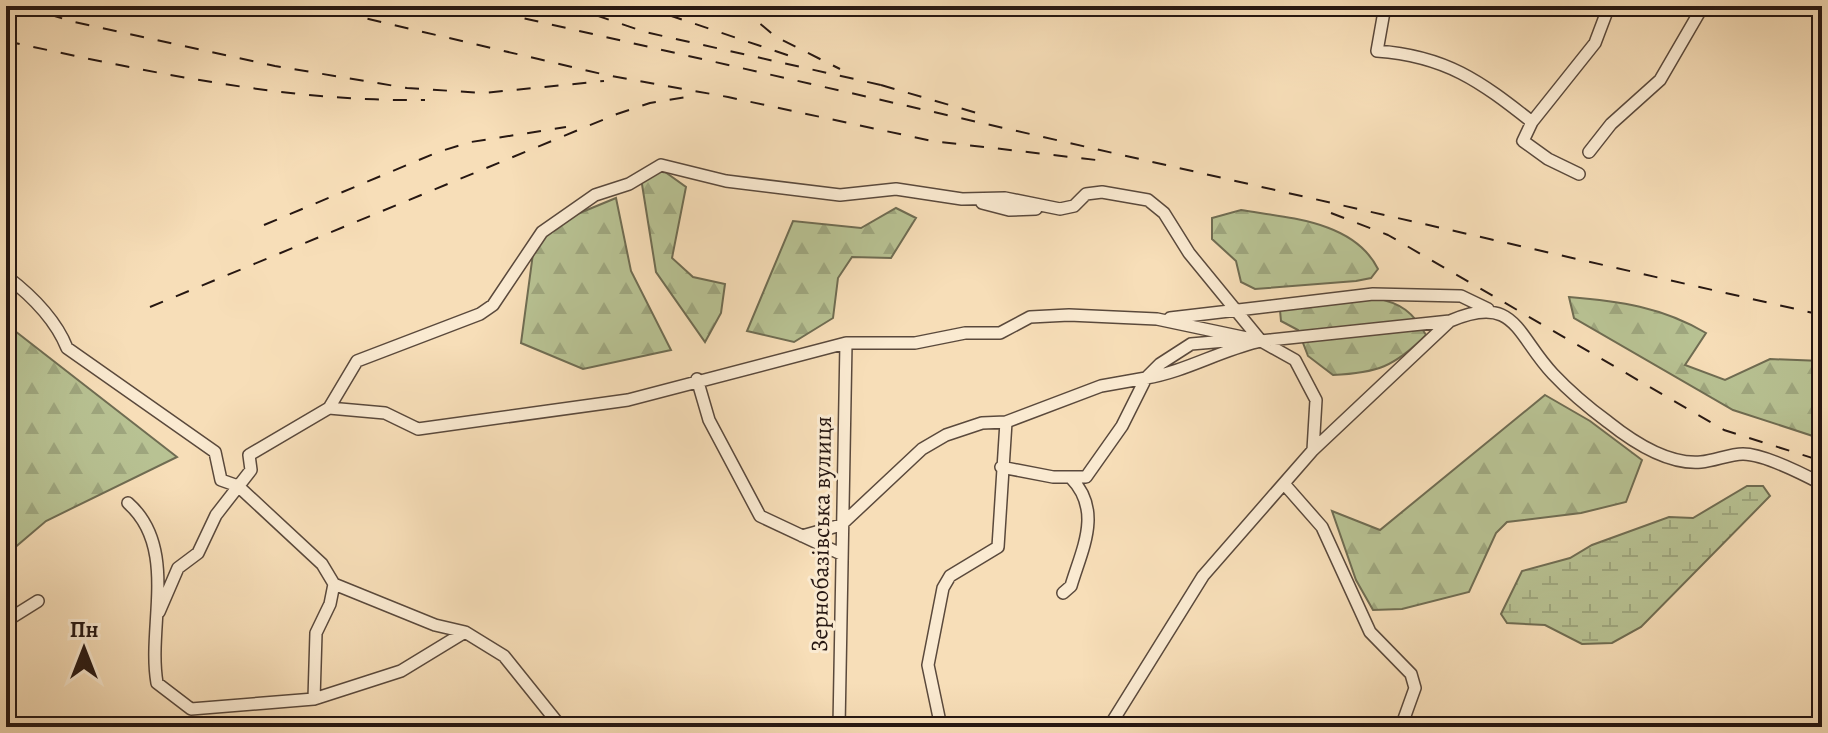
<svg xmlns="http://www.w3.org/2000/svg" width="1828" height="733" viewBox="0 0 1828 733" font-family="Alegreya,serif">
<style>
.forest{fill:url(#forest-firs);stroke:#6f6c52;stroke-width:2}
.wetland{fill:url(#wetland-marsh);stroke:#6f6c52;stroke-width:2}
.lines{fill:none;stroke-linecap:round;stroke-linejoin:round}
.minor-casing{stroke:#5a493c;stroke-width:14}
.minor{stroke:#faead1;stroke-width:11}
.rail{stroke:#261712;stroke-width:2;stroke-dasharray:14 14;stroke-linecap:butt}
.labels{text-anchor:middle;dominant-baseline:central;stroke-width:6;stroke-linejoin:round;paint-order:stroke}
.street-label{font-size:24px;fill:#261712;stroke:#faead1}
</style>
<defs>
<pattern id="forest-firs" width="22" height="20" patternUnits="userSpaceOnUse" patternTransform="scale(2)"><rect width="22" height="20" fill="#b8c293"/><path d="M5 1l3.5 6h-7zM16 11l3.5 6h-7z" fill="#9ea67e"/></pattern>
<pattern id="wetland-marsh" width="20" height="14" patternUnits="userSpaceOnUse" patternTransform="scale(2)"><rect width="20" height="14" fill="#b8c293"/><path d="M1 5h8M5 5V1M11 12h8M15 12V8" fill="none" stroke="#9ea67e"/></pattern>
</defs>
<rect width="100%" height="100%" fill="#f7deb8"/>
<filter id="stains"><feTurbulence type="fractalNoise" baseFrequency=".0025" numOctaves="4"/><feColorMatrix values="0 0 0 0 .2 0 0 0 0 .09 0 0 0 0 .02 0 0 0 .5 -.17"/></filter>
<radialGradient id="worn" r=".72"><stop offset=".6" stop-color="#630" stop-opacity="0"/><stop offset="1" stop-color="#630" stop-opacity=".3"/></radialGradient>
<path class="forest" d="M661,169L686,187L672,258L693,277L725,284L721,313L705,342L656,272L641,178Z
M616,198L631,271L671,350L583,369L521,343L536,231Z
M896,208L916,218L891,258L852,257L838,278L833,318L794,342L747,331L793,221L861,228Z
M1241,210C1289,218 1354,221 1378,269L1371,278L1356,281L1255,289L1241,282L1236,261L1212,239V218Z
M1569,297C1619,301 1662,307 1706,333L1685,365L1725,380L1770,359L1822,361V439L1733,410L1574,318Z
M1375,298C1401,303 1413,312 1426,335C1394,367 1377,373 1333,375L1308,356L1298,330L1281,321L1280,310Z
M6,324L177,457L46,521L6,555Z
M1545,395L1590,421L1642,460L1626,502L1581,513L1507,522L1496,533L1469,592L1402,609L1373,610L1356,580L1332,511L1380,530Z"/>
<path class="wetland" d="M1747,486H1763L1770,496L1641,627L1612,643L1582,644L1545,625L1507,623L1501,614L1522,571L1570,558L1592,545L1669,517L1693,518Z"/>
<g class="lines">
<g class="minor-casing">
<path id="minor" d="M1180,6L1201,10L1205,6
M1385,6L1377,51C1446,56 1480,81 1532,122
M1589,152L1611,124L1660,80L1703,6
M1579,174L1548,159L1523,141L1532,122L1595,43L1609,6
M982,203L1009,210L1036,209
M6,276C31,295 55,318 67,348L215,452L221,480L238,486L322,564L334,584L435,625L465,632L504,656L561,727
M1170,318L1373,294L1461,296L1488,309
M697,379L709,420L760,516L841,554
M329,408L357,361L480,314L493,305L542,232L595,195L629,184L661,165L726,181L840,195L896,189L962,199L1005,198L1060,209L1074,206L1086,194L1102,192L1148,200L1164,213L1189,253L1261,341L1295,360L1316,400L1313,450
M1001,467L1053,477H1086L1122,426L1146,378C1184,372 1219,351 1257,342
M1286,486L1322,527L1370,632L1411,674L1415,688L1401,727
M128,503C179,548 147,626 157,683L191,709L314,699L401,671L465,632
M802,536L841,525L922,449L946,435L982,423L1006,422L1101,386L1146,378L1160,364L1191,344L1237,340
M1063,593L1071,586C1082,549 1103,511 1071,478
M159,612L178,568L198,553L216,515L251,470L249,455L329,408L385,413L418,429L628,400L846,343H915L965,333H1000L1030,317L1069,315L1157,319L1261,341L1450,321
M6,621L38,601
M314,699L316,633L330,604L334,584
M839,727L846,343
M941,727L928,665L943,588L950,576L998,547L1006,422
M1109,727L1203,576L1313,450L1450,321C1516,293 1516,335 1553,374C1569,391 1589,408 1608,422C1633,442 1668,465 1701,462C1715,461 1729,454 1743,454C1764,454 1803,474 1822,484"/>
</g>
<use href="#minor" class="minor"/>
<path class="rail" d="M22,6L74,22L275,66L407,88L483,93L604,81
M313,6L606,75L728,97L932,141L1105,161
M444,6L479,14
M470,6L1822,315
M569,6L645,32L890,87
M642,6L793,57
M739,6L776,37L840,69
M6,41C144,71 284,102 425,100
M881,85L977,113
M1331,213L1388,235L1724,430L1822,461
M264,225L438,152L471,142L566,127
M150,307L617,114L650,103L693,96"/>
</g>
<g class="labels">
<g class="street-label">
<text transform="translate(821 534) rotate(-89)">Зернобазівська вулиця</text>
</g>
</g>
<rect width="1828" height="733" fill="none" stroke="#f7deb8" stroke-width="32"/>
<rect x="8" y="8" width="1812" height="717" fill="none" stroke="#261712" stroke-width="4"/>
<rect x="16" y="16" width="1796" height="701" fill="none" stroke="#261712" stroke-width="2"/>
<g transform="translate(84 649)" stroke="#faead1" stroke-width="6" paint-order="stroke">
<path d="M0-6L14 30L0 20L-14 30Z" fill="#261712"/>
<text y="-12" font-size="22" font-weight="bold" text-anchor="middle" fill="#261712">Пн</text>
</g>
<rect width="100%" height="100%" filter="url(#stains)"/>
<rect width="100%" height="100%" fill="url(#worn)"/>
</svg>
